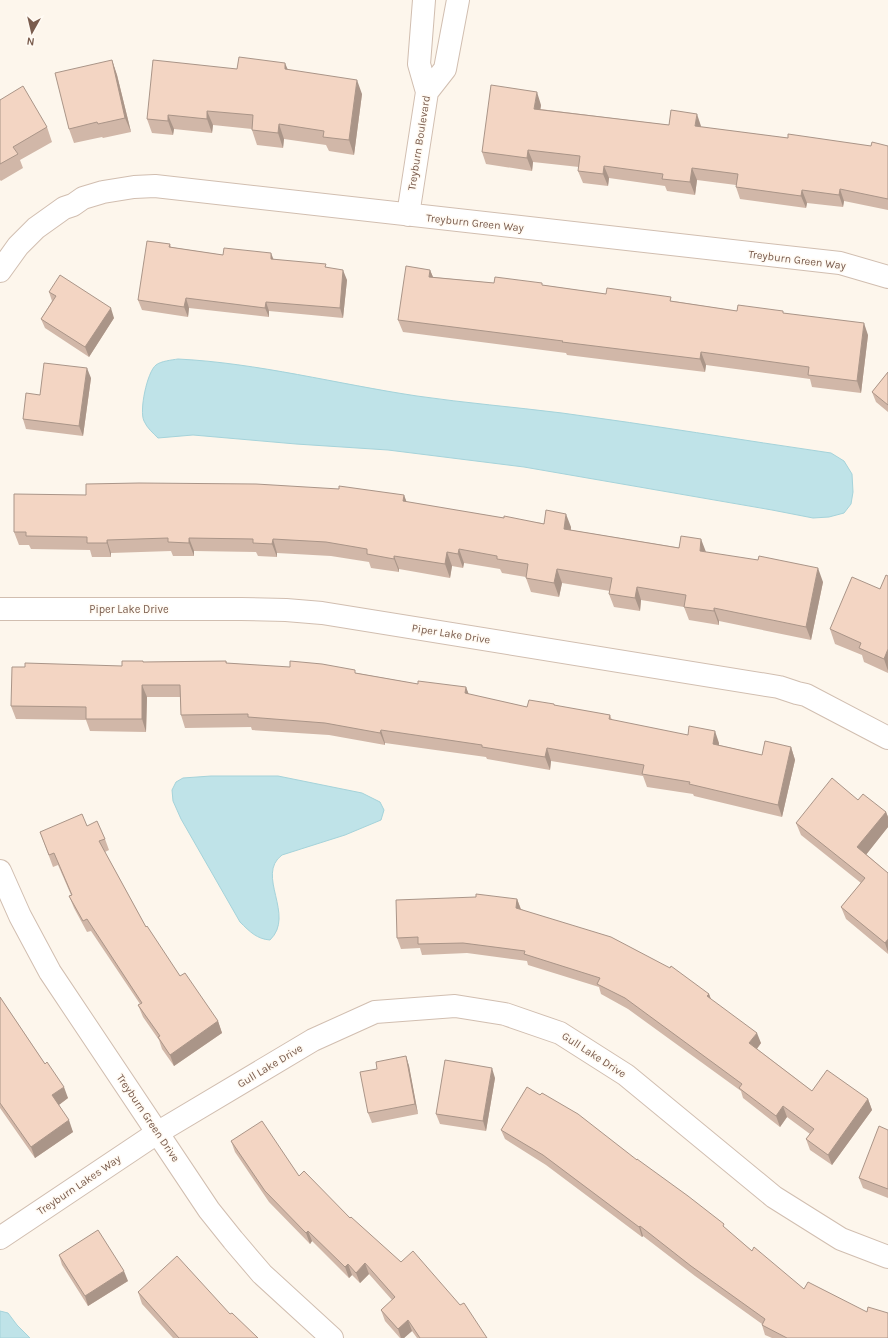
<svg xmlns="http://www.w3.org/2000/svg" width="888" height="1338" viewBox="0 0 888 1338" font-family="Karla,sans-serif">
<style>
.water{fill:#bfe3e8;stroke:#a5d3da}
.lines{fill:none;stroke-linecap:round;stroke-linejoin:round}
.minor-casing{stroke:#d1beb0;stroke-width:24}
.minor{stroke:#fff;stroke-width:22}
.wall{fill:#d1b7a8}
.shaded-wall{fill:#aa9588}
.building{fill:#f3d5c3;stroke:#aa9588}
.labels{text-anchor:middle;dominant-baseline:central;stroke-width:3;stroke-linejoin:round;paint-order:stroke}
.street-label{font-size:11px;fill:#7a5c4d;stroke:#fffaf3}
</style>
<rect width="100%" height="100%" fill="#fdf6ec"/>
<path class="water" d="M178,359C258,363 337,384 417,396C465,403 514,407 562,413C652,425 741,440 831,453L844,461L852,474L853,492L851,504L844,513L829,517L813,518L772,510L524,467L388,450L296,444L193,435L158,438C153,433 147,428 144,421C139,411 147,372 156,365C161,361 172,360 178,359Z
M211,776H278L362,793L380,802L384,810L381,820L345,835L282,855C255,875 296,915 270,940C257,939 250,932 240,922L181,819L173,801L172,790L176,782L183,778Z
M0,1311L8,1313L17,1325L30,1338H0Z"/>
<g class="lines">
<g class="minor-casing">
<path id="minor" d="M427,92L445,69L458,0
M408,215L427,92L419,64L424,0
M0,271L18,246L36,228L64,208L73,205L83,198L103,192L134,187L155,186L840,263L888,277
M0,609H241L286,610L322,613L779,687L797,693L806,695L888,738
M0,871L20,916L50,972L209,1210L233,1240L262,1274L332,1338
M0,1238L157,1133L313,1040L375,1012L455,1006L505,1014L560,1033L626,1075L774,1197L841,1239L888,1257"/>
</g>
<use href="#minor" class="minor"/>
</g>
<path class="wall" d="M112,60L117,75L131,132L103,138L102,137L74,143L69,129Z
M237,69L288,70L362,94L354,155L329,151L326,145L284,139L283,148L257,145L252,130V129L213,125L212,133L174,129L173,135L152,133L147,119Z
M0,100L47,127L52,142L20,160L23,168L1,181L0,180Z
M541,105L540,109L669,125L701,127L788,138L871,146H888V210L844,201L843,207L807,203L806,208L740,199L736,187V185L697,180L695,195L667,191L665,186L609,178L608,186L583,183L578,171L579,167L533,162L532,171L486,164L482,152Z
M170,244L171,247L223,255L273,259L327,267L347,280L343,318L269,311V317L189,308L188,317L142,310L138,300Z
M430,270L433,277L494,283L543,285L606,294L673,301L737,311L784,313L868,335L861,393L812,387L810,379L706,365L705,372L567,355L566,353L403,332L398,320Z
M49,292L114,318L89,357L45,328L41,319L52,301Z
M888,372V412L876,402L872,392Z
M91,378L83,436L26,429L23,419L40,395Z
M86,495H404L406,502L504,518L571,527V530L706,552L823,582L811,640L719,621V625L689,620L684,607L641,600L640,611L614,607L609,594L610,591L562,583L559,597L531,592L526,578V577L502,573L500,569L464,563L463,568L452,566L450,578L399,569V572L371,568L369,562L331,556L277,553V557L258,556L256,552L194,551V556H173L171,551L111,553V557H92L90,550L31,549L29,545H19L14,532Z
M888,576V673L864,662L862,655L835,644L830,629L880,589Z
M143,661V662L226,661L227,663L357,673L418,684L466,687L468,694L527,707L554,704L555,706L610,715L612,720L719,743V745L762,755L791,747L795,760L782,817L694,796L693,794L647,787L643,776L551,761L550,770L487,759L486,757L385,743V745L329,735L252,730L251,727L185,728L181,715L180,697H147L146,732L90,731L86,720L16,719L11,706L25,667L122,666Z
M858,800L886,812L888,817V827L866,854L888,873V954L846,919L841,907L861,883L801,835L796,823Z
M87,826L105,839L109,850L105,852L146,927L180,976L218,1021L222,1033L174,1066L162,1049L159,1040L143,1017L138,1005L140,1004L91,931L87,932L74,908L69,896L71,895L58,865L53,867L40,832Z
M517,899L521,909L709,994L711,999L761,1043L757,1049L812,1091L868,1099L872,1110L832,1165L810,1150L806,1139L810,1134L787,1117L780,1127L743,1098L741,1091L628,1009L601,994L599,987L528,965L527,961L467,953L422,955L420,948L401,949L397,938Z
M0,997L68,1098L59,1105L73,1132L35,1158L0,1108Z
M406,1056L409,1066L418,1114L372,1123L368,1113L377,1069Z
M495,1078L486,1131L440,1124L436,1114Z
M501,1130L726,1229L752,1251L804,1289L888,1338H772L765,1335L762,1325V1324L695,1276L643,1236L642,1237L546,1165L505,1139Z
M888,1130V1198L863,1188L859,1178Z
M231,1141L299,1176L350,1218L487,1338H417L412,1331L404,1338H400L385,1321L381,1310L392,1300L369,1274L360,1283L352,1275L349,1278L312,1241L310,1244L269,1202L235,1152Z
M59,1255L128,1281L88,1306L62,1265Z
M138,1292L230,1314L258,1338H173L142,1304Z"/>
<path class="shaded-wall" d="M112,60L117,75L131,132L125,118Z
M285,63L291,77L285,69Z
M357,80L362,94L354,155L349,140Z
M537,92L541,105L539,121L534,109Z
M207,111L213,125L212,133L207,119Z
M697,114L701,126L700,138L695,126Z
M168,115L174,129L173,135L168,121Z
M279,124L284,139L283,148L278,133Z
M528,150L533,162L532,171L527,158Z
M604,166L609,178L608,186L603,174Z
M692,168L697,180L695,195L690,182Z
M840,189L844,201L843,207L839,195Z
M802,190L807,203L806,208L801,196Z
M271,253L275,263L271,259Z
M343,270L347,280L343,318L340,308Z
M430,270L435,282L429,277Z
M186,298L189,308L188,317L184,307Z
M266,302L269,311V317L265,308Z
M111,308L114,318L89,357L85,347Z
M864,323L868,335L861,393L857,381Z
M701,352L706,365L705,372L700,359Z
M87,368L91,378L83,436L79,426Z
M404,495L409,508L403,501Z
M566,514L571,527L569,543L564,529Z
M189,538L194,551V556L189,543Z
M273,539L277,553V557L272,544Z
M701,539L706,552L700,551Z
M107,540L111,553V557L107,543Z
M459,549L464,563L463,568L458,554Z
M447,552L452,566L450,578L445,564Z
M394,556L399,569V572L394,559Z
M818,568L823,582L811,640L806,627Z
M557,569L562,583L559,597L554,583Z
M637,587L641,600L640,611L635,598Z
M714,608L719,621V625L714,611Z
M888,649V671L884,659Z
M142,685L147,697L146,732L142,719Z
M466,687L471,700L465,693Z
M381,730L385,743V745L380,733Z
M715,731L719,743L717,756L713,744Z
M791,747L795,760L782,817L778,805Z
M547,748L551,761L550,770L545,757Z
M886,812L888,817V827L862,860L857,847Z
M517,899L521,910L516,908Z
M888,939V952L885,943Z
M709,994L713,1005L707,996Z
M218,1021L222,1033L174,1066L170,1055Z
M757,1033L761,1043L753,1054L749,1043Z
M406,1056L409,1066L418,1114L415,1104Z
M492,1068L495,1078L486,1131L483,1121Z
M64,1087L68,1098L56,1107L52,1095Z
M868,1099L872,1110L832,1165L828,1155Z
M783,1106L787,1117L780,1127L776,1116Z
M69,1120L73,1132L35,1158L31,1147Z
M640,1226L643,1236L642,1237L639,1227Z
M308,1231L312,1241L310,1244L306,1233Z
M365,1263L369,1274L360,1283L356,1273Z
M348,1264L352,1275L349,1278L345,1267Z
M124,1271L128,1281L88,1306L85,1296Z
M408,1320L412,1331L404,1338H401L398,1329Z"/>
<path class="building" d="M239,57L285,63V69L357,80L349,140L323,137L324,131L279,124L278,133L252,130L253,115L207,111V119L168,115V121L147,119L153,60L237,69Z
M112,60L125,118L98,124L97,122L69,129L55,73Z
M491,85L537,92L534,109L669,125L671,110L697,114L695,126L788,138V134L871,146L872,142L888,146V199L840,189L839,195L802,190L801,196L736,187L738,174L692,168L690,182L662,179L663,174L604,166L603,174L578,171L580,156L528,150L527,158L482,152Z
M23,86L47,127L13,147L18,154L0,164V100Z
M147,241L170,244L169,247L223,255L224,248L271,253V259L326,264L325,267L343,270L340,308L266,302L265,308L186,298L184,307L138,300Z
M406,266L430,270L429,277L494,283L495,277L542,283V285L606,294L607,288L671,297L670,301L737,311L738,305L783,311V313L864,323L857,381L808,375L809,367L701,352L700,359L562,342L563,341L398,320Z
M60,275L111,308L85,347L41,319L56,296L49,292Z
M44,363L87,368L79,426L23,419L26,393L40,395Z
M888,372V405L872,392Z
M139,483L256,484L339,489V486L404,495L403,501L504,518V516L544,524L546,510L566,514L564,529L679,548L681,536L701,539L700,551L758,560L759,556L818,568L806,627L714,608V611L684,607L686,595L637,587L635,598L609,594L612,578L557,569L554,583L526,578L528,564L497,559V556L459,549L458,554L447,552L445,564L394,556V559L367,554V549L326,542L273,539L272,544L253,543V539L189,538V543L168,542V538L107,540V543H87V537L26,536V532H14V494L86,495V484Z
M886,575L888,576V649L884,659L859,648L861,643L830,629L852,577L880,589Z
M122,661H143V662L226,661V663L290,667V661L322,664L355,670V673L418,684V681L466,687L465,693L527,707L529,700L554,704V705L610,715L609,719L688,735L689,726L715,731L713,744L762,755L765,741L791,747L778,805L689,784L690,782L642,774L644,765L547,748L545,757L482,747V745L381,730L380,733L325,723L248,717V714L181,715L180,685H142V719H86V707L11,706L12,667H25V663L122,666Z
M832,778L858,800L863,794L886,812L857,847L888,873V939L885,943L841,907L865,878L796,823Z
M82,814L87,826L97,821L105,839L99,841L146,927L147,926L180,976L185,973L218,1021L170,1055L158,1037L160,1036L138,1005L142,1003L87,919L83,921L69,896L72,895L54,853L49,855L40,832Z
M476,894L517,899L516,908L611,937L670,968L671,966L709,994L707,996L757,1033L749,1043L812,1091L827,1070L868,1099L828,1155L806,1139L814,1129L783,1106L776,1116L739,1088L742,1084L625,998L597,984L600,978L524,954L525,951L463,943L418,944V937L397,938L396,900L476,897Z
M0,997L45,1064L47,1062L64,1087L52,1095L69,1120L31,1147L0,1103Z
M406,1056L415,1104L368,1113L360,1072L377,1069L376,1062Z
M445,1060L492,1068L483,1121L436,1114Z
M527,1087L540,1095L542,1093L578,1114L637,1160V1159L688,1196L724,1224L723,1226L752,1251L754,1247L804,1289L808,1282L867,1312L868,1307L888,1313V1338H787L762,1325L765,1319L691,1266L640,1226L639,1227L543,1155L501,1130Z
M262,1121L299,1176L304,1171L350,1218L351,1217L401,1262L413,1251L460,1305L464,1303L487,1338H420L408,1320L398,1329L381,1310L395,1297L365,1263L356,1273L348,1264L345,1267L308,1231L306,1233L265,1191L231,1141Z
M879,1126L888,1130V1189L859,1178Z
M98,1230L124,1271L85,1296L59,1255Z
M177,1256L230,1314L232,1313L258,1338H179L138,1292Z"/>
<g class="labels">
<g class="street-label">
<text transform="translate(419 143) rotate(-81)">Treyburn Boulevard</text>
<text transform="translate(475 223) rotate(6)">Treyburn Green Way</text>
<text transform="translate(797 260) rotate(7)">Treyburn Green Way</text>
<text x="129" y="609">Piper Lake Drive</text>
<text transform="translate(451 634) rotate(9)">Piper Lake Drive</text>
<text transform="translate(594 1055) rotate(33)">Gull Lake Drive</text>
<text transform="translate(270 1066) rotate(-31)">Gull Lake Drive</text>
<text transform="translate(148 1118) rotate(56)">Treyburn Green Drive</text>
<text transform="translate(79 1185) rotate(-34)">Treyburn Lakes Way</text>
</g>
</g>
<g transform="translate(32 32) rotate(188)" stroke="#fffaf3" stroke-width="3" paint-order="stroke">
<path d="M0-3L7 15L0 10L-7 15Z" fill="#7a5c4d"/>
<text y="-6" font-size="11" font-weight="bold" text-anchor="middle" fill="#7a5c4d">N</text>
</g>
</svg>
